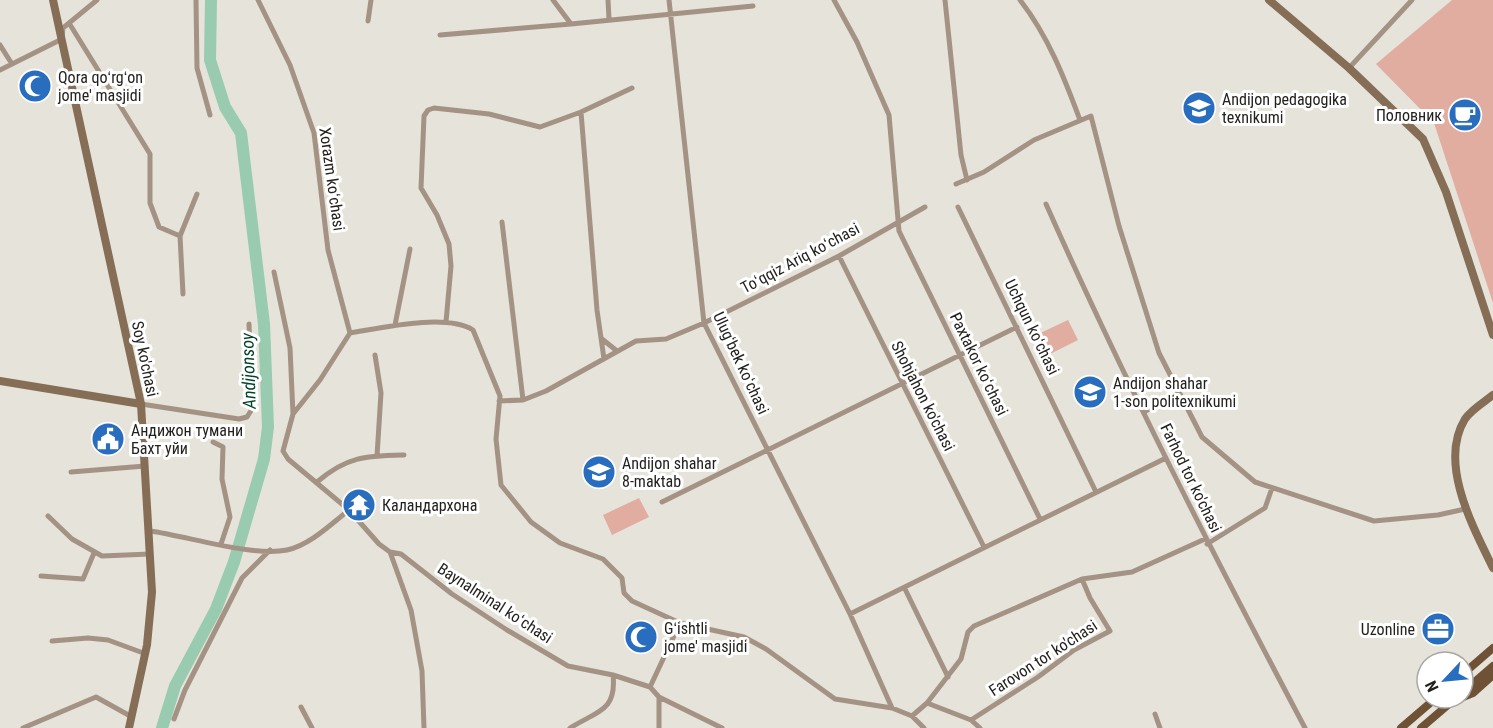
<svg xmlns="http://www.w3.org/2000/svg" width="1493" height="728" viewBox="0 0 1493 728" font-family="'Roboto Condensed',sans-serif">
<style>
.green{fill:#e1ada0}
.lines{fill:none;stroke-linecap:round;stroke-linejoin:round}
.river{stroke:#98cbaf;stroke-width:12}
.street{stroke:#a49384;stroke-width:5}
.secondary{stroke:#856d56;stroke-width:8}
.primary{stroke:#6f5236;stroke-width:8}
.labels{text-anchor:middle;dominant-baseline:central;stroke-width:6;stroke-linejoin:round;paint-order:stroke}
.poi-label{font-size:16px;fill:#22211e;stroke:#fff;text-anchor:start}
.street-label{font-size:16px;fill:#22211e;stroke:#fff}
.water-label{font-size:18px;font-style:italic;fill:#004328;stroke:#fff}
</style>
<rect width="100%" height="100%" fill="#e5e3da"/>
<path class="green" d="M1452,0H1493V303L1434,123L1376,64Z
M1068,320L1078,340L1042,358L1032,337Z
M639,498L649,517L612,535L603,515Z"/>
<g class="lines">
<path class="river" d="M162,728L175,686L216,609L234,562L264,459L268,427L264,324L241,133L225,107L210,60L211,0"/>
<path class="street" d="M196,0L197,68L210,115
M258,0L290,65L314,133L328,250L350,333
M553,0L571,24L753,6
M608,0L609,19
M669,0L704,323L850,614L892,708
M834,0L857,42L889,115L899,231L1040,519
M945,0L961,155L967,180
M1020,0C1048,36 1064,77 1080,120
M368,21L371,0
M69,23L150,154V203L159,227L180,236L183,294
M440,35L571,24
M0,45L12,64
M1349,68L1412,0
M0,70L62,39L63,28L97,0
M581,112L597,310L604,359
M956,184L984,172L1034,140L1091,116L1119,226L1159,353L1202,437L1255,482L1374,521L1438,515L1465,509
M1046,204C1125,382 1214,556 1305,728
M958,207L1096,492
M502,222L523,400
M180,236L197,194
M839,256L984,547
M274,272L290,348L293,414
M446,322L451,266L449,244L437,215L421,188L424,116L428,110L434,108L489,114L540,127L581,112L632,88
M395,325L410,249
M350,333C381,328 446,313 473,330L500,396L496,439L501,485L531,522L560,543L603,559L622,578L624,593L632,601L680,623L744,637L766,649L835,699L892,708L912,716L927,703L971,720L980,728
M350,333L320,380L293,414L283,451L288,459L349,510L379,544L390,552L401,554L452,594L507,630L568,666L613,675L650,687L659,697L722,728
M602,339L617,351
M375,355L381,393L377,456
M499,401L523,400L546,391L636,341L666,339L704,323L839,256L925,207
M141,404L239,419L247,417L252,409L249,324
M1144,412L1178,392
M213,442L223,447L222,479L230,517L221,544
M71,472L145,466
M317,482C347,456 366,456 404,455
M662,502L1017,327
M48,516L72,539L102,556L150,554
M150,531C187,536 252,557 287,550C310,545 331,524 349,510
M1207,544L1265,508L1272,488
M390,552L411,610L422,671L424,728
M41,576L83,579L94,553
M905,589L948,677
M850,614L1166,458
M52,641L88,638L108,640L146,654
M650,687L680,623
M659,697V728
M927,703L961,659L968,632L974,626L1082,579L1132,572L1205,539
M301,707L312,728
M1155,714L1160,728
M912,716L924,728
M174,719L185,690L242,578L270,550
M971,720L1038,677L1074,650L1110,631L1090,598L1082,579
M23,728L96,697L132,717
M570,728C597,711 617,711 613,675"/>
<path class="secondary" d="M53,0L141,404L152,592L147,645L129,728
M1269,0L1349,68L1423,139L1446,192L1493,335
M0,381L141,404
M1493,395C1484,402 1471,410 1465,419C1438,463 1473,527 1493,568"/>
<path class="primary" d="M1463,674L1493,648
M1463,692L1493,666
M1463,697L1473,693L1493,675
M1401,728L1436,698
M1421,728L1456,698"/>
</g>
<defs>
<g id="mosque-disc" transform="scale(1.725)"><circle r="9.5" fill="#286dbe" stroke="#fff"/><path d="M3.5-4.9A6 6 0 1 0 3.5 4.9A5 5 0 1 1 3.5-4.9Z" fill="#fff"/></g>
<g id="university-disc" transform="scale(1.725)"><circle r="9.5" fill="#286dbe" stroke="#fff"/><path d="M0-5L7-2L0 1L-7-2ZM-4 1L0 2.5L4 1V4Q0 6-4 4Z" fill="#fff"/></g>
<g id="cafe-disc" transform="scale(1.725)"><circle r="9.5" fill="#286dbe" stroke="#fff"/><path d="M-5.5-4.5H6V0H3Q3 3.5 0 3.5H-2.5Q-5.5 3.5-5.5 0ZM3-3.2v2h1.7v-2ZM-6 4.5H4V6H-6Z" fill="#fff"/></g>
<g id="civic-disc" transform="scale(1.725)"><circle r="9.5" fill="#286dbe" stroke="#fff"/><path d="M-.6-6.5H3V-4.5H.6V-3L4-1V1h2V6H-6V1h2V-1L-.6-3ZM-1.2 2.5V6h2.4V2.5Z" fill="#fff"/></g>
<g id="school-disc" transform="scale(1.725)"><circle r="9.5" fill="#286dbe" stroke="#fff"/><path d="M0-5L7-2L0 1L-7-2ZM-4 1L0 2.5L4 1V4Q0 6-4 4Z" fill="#fff"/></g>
<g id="temple-disc" transform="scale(1.725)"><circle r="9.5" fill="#286dbe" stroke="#fff"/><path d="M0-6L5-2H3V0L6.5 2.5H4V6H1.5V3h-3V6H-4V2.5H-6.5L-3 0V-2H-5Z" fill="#fff"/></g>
<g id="office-disc" transform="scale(1.725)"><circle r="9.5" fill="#286dbe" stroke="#fff"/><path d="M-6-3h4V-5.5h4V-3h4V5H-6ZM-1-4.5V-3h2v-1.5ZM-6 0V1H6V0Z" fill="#fff"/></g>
</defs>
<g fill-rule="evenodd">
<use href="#mosque-disc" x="35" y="86"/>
<use href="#university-disc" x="1199" y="108"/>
<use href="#cafe-disc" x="1465" y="115"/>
<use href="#university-disc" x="1090" y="392"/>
<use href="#civic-disc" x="108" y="439"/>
<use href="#school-disc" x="599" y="472"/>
<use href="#temple-disc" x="359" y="505"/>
<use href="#office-disc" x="1438" y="629"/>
<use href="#mosque-disc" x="641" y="637"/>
</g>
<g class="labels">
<g class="poi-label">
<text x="58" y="77">Qora qoʻrgʻon<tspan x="58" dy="18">jome' masjidi</tspan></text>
<text x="1222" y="99">Andijon pedagogika<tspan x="1222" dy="18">texnikumi</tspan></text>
<text x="1442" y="115" text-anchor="end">Половник</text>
<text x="1113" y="383">Andijon shahar<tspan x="1113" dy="18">1-son politexnikumi</tspan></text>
<text x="131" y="430">Андижон тумани<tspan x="131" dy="18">Бахт уйи</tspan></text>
<text x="622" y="463">Andijon shahar<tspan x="622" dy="18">8-maktab</tspan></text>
<text x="382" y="505">Каландархона</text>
<text x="664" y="628">Gʻishtli<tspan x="664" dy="18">jome' masjidi</tspan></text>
<text x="1415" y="629" text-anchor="end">Uzonline</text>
</g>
<g class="street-label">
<text transform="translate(332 179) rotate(82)">Xorazm koʻchasi</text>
<text transform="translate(800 258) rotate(-28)">Toʻqqiz Ariq koʻchasi</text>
<text transform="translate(1032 327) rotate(64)">Uchqun koʻchasi</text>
<text transform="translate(145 359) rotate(78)">Soy ko'chasi</text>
<text transform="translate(741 363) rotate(65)">Ulugʻbek koʻchasi</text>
<text transform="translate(979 364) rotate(64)">Paxtakor koʻchasi</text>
<text transform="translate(923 396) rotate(63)">Shohjahon ko'chasi</text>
<text transform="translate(1191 478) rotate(64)">Farhod tor ko'chasi</text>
<text transform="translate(495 603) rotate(33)">Baynalminal koʻchasi</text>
<text transform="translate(1043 658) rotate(-33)">Farovon tor ko'chasi</text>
</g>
<g class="water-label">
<text transform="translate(248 371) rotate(-92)">Andijonsoy</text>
</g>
</g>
<g transform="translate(1445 680) rotate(244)"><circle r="28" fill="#ffffff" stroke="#a7a6a5" stroke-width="1.5"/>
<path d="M0-4.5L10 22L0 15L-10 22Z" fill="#286dbe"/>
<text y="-9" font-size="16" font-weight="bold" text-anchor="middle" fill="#22211e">N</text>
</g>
</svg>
